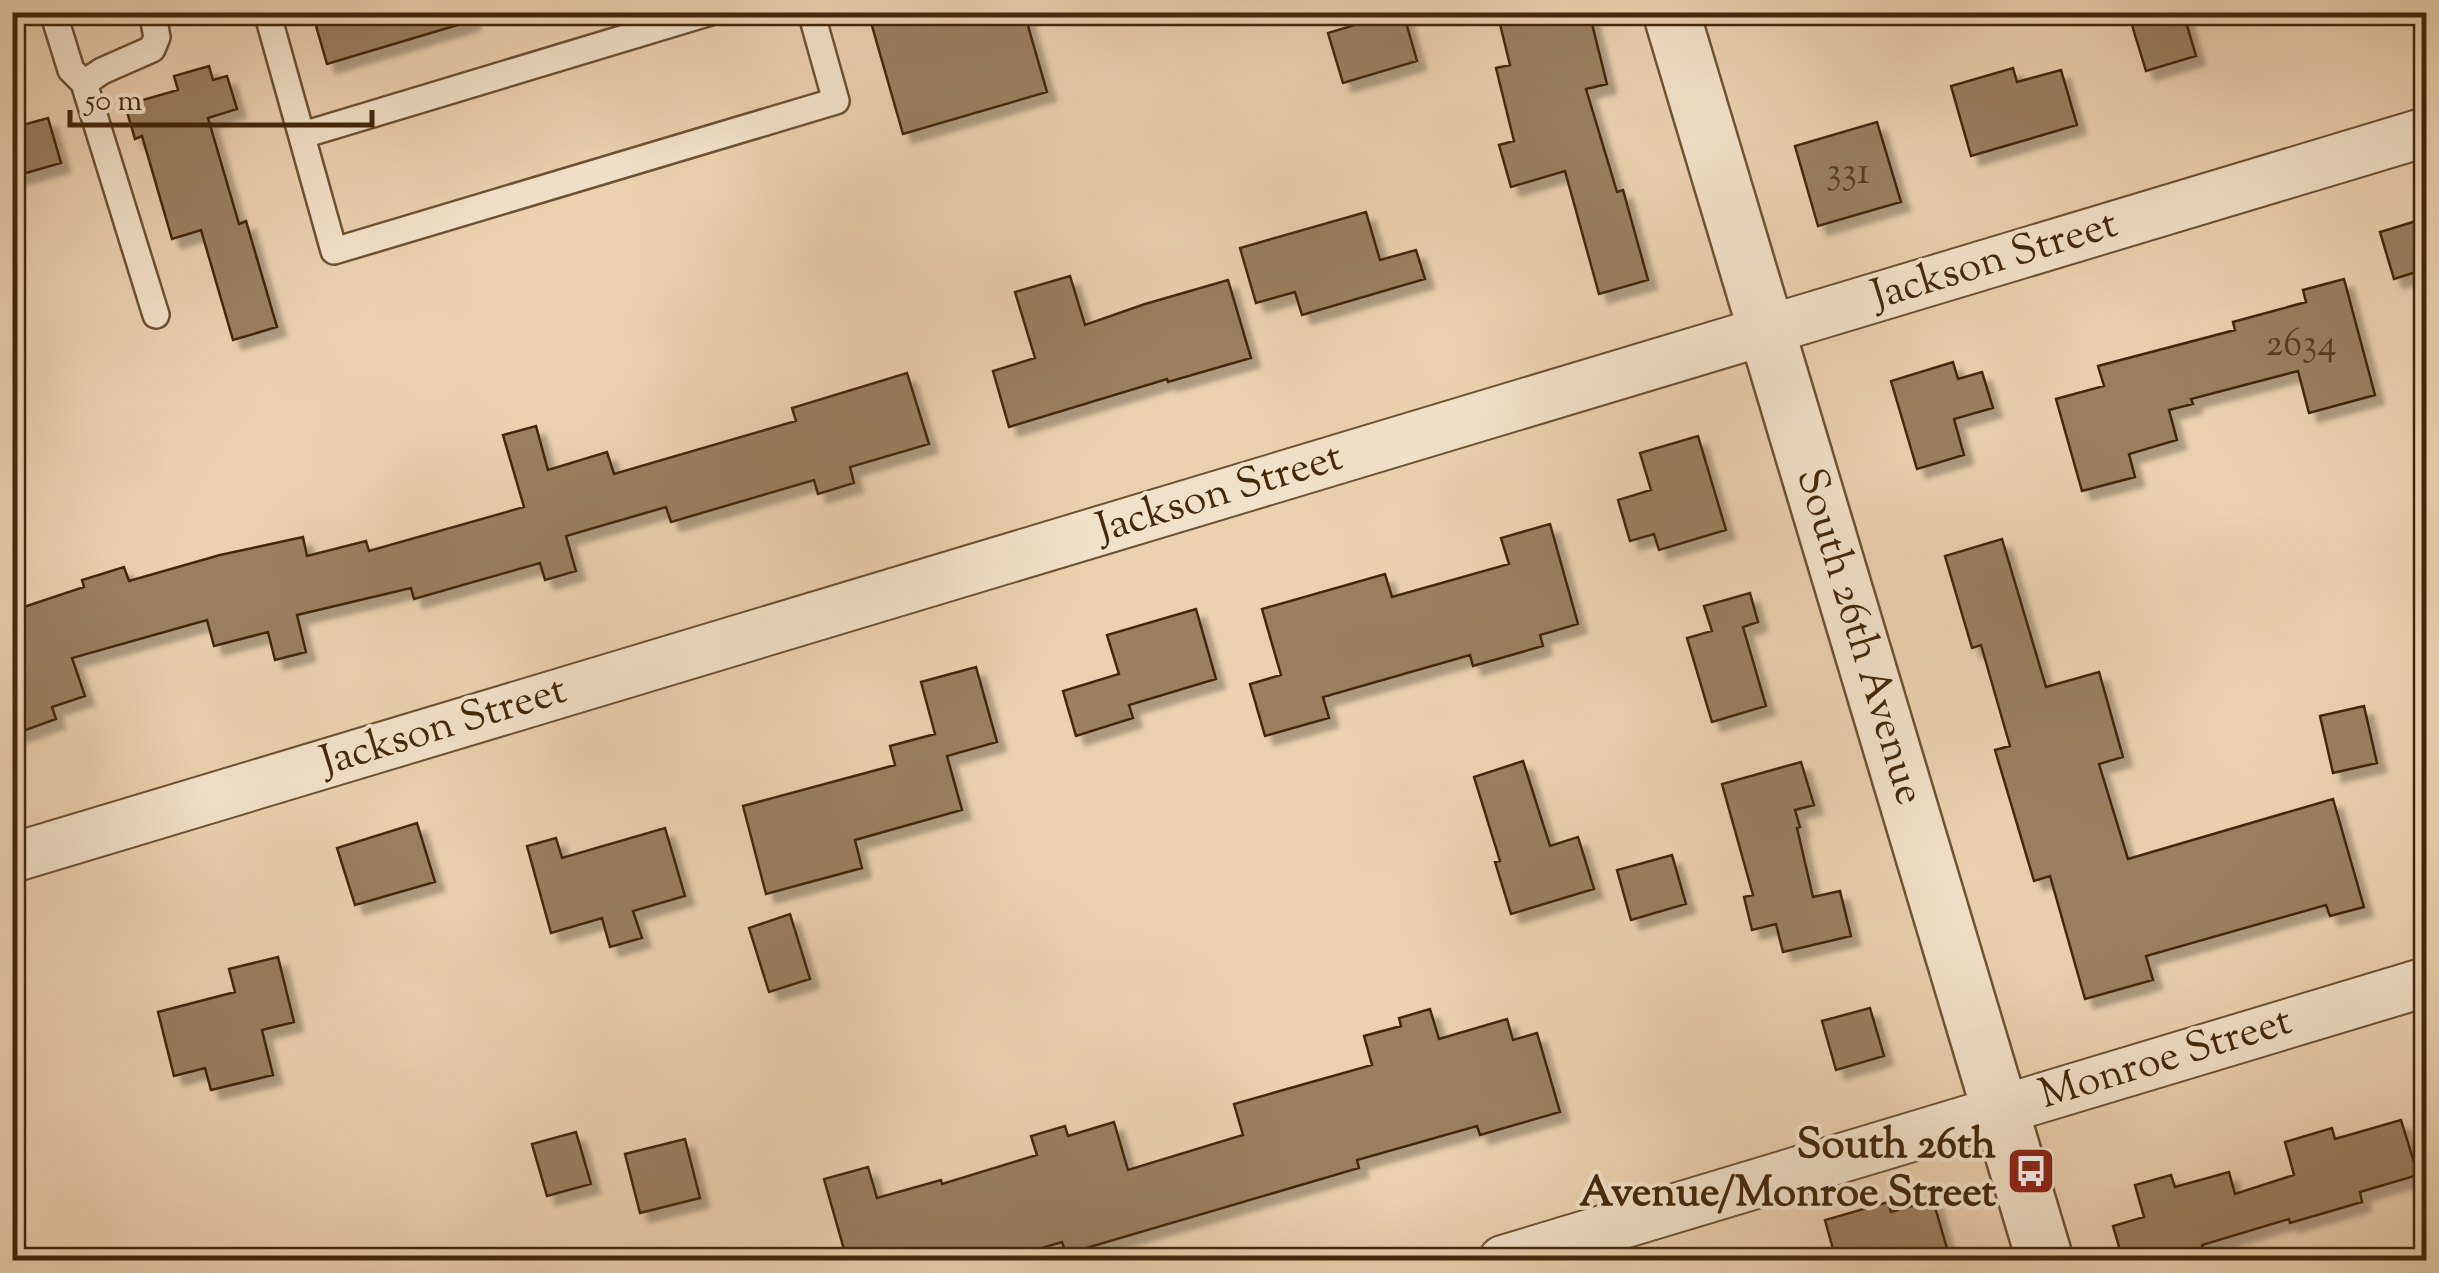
<svg xmlns="http://www.w3.org/2000/svg" width="2439" height="1273" viewBox="0 0 2439 1273" font-family="'Sorts Mill Goudy',serif">
<style>
.building{fill:#9a805f;stroke:#43280a;stroke-width:2.5;filter:url(#shadow)}
.lines{fill:none;stroke-linecap:round;stroke-linejoin:round}
.service-casing{stroke:#6d5233;stroke-width:30}
.minor-casing{stroke:#6d5233;stroke-width:52}
.tertiary-casing{stroke:#6d5233;stroke-width:60}
.service{stroke:#f2e1ca;stroke-width:25}
.minor{stroke:#f2e1ca;stroke-width:48}
.tertiary{stroke:#f2e1ca;stroke-width:55}
.labels{text-anchor:middle;dominant-baseline:central;stroke-width:8;stroke-linejoin:round;paint-order:stroke}
.number-label{font-size:38px;fill:#593e1f}
.street-label{font-size:42px;fill:#43280a;stroke:#f2e1ca}
.poi-label{font-size:42px;font-weight:bold;fill:#43280a;stroke:#f2e1ca;text-anchor:end}
</style>
<defs>
<filter id="shadow"><feDropShadow dx="9" dy="9" stdDeviation="2.5" flood-color="#0004"/></filter>
</defs>
<rect width="100%" height="100%" fill="#ebd1ae"/>
<filter id="stains"><feTurbulence type="fractalNoise" baseFrequency=".002" numOctaves="4"/><feColorMatrix values="0 0 0 0 .2 0 0 0 0 .09 0 0 0 0 .02 0 0 0 .5 -.17"/></filter>
<radialGradient id="worn" r=".72"><stop offset=".6" stop-color="#630" stop-opacity="0"/><stop offset="1" stop-color="#630" stop-opacity=".3"/></radialGradient>
<path class="building" d="M312,12H470L471,21L327,64Z
M868,12H1024L1047,92L903,134Z
M1397,12H1403L1417,61L1343,83L1328,33Z
M1497,12H1589L1607,84L1586,89L1617,192L1623,190L1648,280L1599,294L1565,171L1511,187L1499,145L1514,141L1496,68L1510,65Z
M2128,12H2183L2196,56L2146,71Z
M209,66L213,80L227,76L237,109L208,118L239,224L246,221L277,327L233,340L201,230L172,239L142,136L135,139L125,105L178,90L174,76Z
M2013,68L2017,82L2061,70L2077,125L1971,156L1951,86Z
M48,118L61,163L12,177V128Z
M1877,122L1901,202L1818,226L1795,146Z
M1366,212L1380,260L1416,250L1425,279L1302,315L1295,292L1256,303L1240,248Z
M2426,218V269L2394,279L2380,232Z
M1070,276L1085,325L1145,304L1228,280L1251,358L1168,382L1167,379L1009,427L993,371L1035,358L1015,292Z
M2344,279L2375,395L2309,413L2298,371L2191,399L2193,404L2169,410L2177,440L2129,454L2135,477L2082,491L2056,399L2104,386L2098,366L2235,330L2233,322L2306,302L2303,290Z
M1953,362L1958,379L1982,372L1993,408L1954,419L1964,455L1917,469L1891,381Z
M907,373L929,444L850,467L854,483L818,494L814,480L671,522L666,507L566,536L576,571L545,580L540,563L414,599L411,588L297,615L306,652L275,660L268,632L214,646L207,620L72,658L85,696L52,707L56,719L12,735V611L84,587L82,580L124,567L129,581L220,555L303,537L307,556L366,541L369,551L524,507L503,435L536,426L548,470L607,452L614,474L796,421L792,408Z
M1698,436L1726,530L1659,550L1654,534L1630,541L1618,500L1651,490L1640,453Z
M1550,524L1578,624L1540,635L1543,646L1473,666L1470,655L1323,697L1329,718L1265,736L1250,684L1281,675L1262,609L1385,574L1392,597L1509,564L1501,538Z
M2002,539L2046,687L2099,672L2123,757L2099,764L2128,859L2333,799L2364,907L2330,916L2326,905L2146,956L2153,980L2085,999L2050,876L2034,881L1995,750L2010,746L1981,645L1972,648L1945,556Z
M1750,593L1758,622L1743,627L1766,706L1712,722L1687,638L1712,631L1704,606Z
M1196,609L1216,679L1129,705L1133,718L1076,736L1063,691L1119,674L1107,635Z
M976,667L997,742L947,756L962,810L855,840L862,868L766,894L743,806L895,765L890,746L935,734L921,682Z
M2364,706L2377,763L2333,773L2320,716Z
M1523,761L1550,846L1578,837L1594,889L1511,914L1495,862L1500,861L1474,777Z
M1801,762L1814,805L1795,810L1800,827L1797,828L1813,897L1840,891L1851,936L1783,952L1776,924L1752,930L1744,897L1753,895L1722,784Z
M417,823L435,882L355,905L337,848Z
M665,828L685,896L633,911L642,938L610,947L602,918L551,933L527,846L556,838L562,858Z
M1672,855L1686,904L1631,920L1617,870Z
M790,914L810,979L769,992L749,928Z
M278,957L294,1022L262,1030L273,1075L211,1090L205,1068L174,1076L158,1012L235,992L229,969Z
M1870,1008L1884,1056L1836,1070L1822,1021Z
M1430,1009L1439,1039L1507,1019L1513,1040L1537,1033L1560,1112L1480,1135L1477,1126L1357,1160L1359,1168L1066,1254L1062,1242L1001,1260H847L824,1179L868,1167L877,1198L941,1180L942,1184L1037,1155L1031,1136L1065,1126L1068,1136L1114,1122L1128,1170L1243,1135L1234,1104L1372,1065L1364,1036L1401,1026L1399,1018Z
M2401,1120L2418,1175L2360,1192L2362,1202L2290,1223L2289,1219L2202,1245L2206,1260H2123L2113,1226L2144,1217L2135,1185L2171,1175L2175,1187L2229,1172L2235,1194L2294,1175L2285,1142L2332,1128L2335,1139Z
M576,1132L591,1184L547,1196L532,1144Z
M685,1139L700,1198L640,1213L625,1154Z
M1933,1200L1948,1252L1919,1260H1836L1825,1220L1888,1202L1891,1212Z"/>
<g class="lines">
<g class="service-casing">
<path id="service" d="M53,12L71,70L84,83L156,315
M267,12L334,251L836,101L811,12
M84,83L102,71L152,49L157,37L152,12
M303,135L711,12"/>
</g>
<g class="minor-casing">
<path id="minor" d="M12,858L2426,132
M1503,1260L2426,982"/>
</g>
<g class="tertiary-casing">
<path id="tertiary" d="M1671,12L2045,1260"/>
</g>
<use href="#service" class="service"/>
<use href="#minor" class="minor"/>
<use href="#tertiary" class="tertiary"/>
</g>
<defs>
<g id="bus-square" transform="scale(2.5)"><rect x="-9" y="-9" width="18" height="18" rx="4" fill="#8f2418" stroke="#f2e1ca"/><path d="M-5-6H5V4H4V6H2V4H-2V6H-4V4H-5ZM-3.5-4V0h7V-4ZM-3.5 1.2v1.5H-2V1.2ZM2 1.2v1.5H3.5V1.2Z" fill="#fff"/></g>
</defs>
<g fill-rule="evenodd">
<use href="#bus-square" x="2031" y="1171"/>
</g>
<g class="labels">
<g class="number-label">
<text x="1848" y="174">331</text>
<text x="2301" y="346">2634</text>
</g>
<g class="street-label">
<text transform="translate(1995 262) rotate(-17)">Jackson Street</text>
<text transform="translate(1220 495) rotate(-17)">Jackson Street</text>
<text transform="translate(1858 637) rotate(73)">South 26th Avenue</text>
<text transform="translate(444 728) rotate(-17)">Jackson Street</text>
<text transform="translate(2166 1060) rotate(-17)">Monroe Street</text>
</g>
<g class="poi-label">
<text x="1996" y="1147">South 26th<tspan x="1996" dy="48">Avenue/Monroe Street</tspan></text>
</g>
</g>
<rect width="2439" height="1273" fill="none" stroke="#ebd1ae" stroke-width="50"/>
<rect x="15" y="15" width="2409" height="1243" fill="none" stroke="#43280a" stroke-width="5"/>
<rect x="25" y="25" width="2389" height="1223" fill="none" stroke="#43280a" stroke-width="2.5"/>
<path d="M70 110v15h302v-15" fill="none" stroke="#43280a" stroke-width="5"/>
<text x="85" y="110" font-size="30" fill="#43280a" stroke="#f2e1ca" stroke-width="8" paint-order="stroke">50 m</text>
<rect width="100%" height="100%" filter="url(#stains)"/>
<rect width="100%" height="100%" fill="url(#worn)"/>
</svg>
